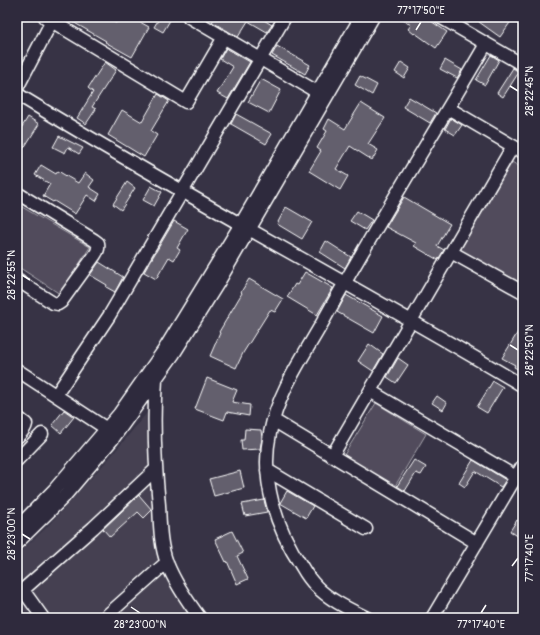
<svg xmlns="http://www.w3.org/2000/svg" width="540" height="635" viewBox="0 0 540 635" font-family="Pangolin,sans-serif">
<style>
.built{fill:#444051}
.green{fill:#514c5c;stroke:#a8a6ae}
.building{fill:#635f6d;stroke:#fff}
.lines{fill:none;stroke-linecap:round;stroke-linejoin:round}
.minor-casing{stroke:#fff;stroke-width:15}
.minor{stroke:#2f2a3d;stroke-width:12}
.ticks{fill:none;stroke:#fff;stroke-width:1.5}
.neatline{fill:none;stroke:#fff;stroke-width:1.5}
.ticks-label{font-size:10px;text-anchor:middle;fill:#fff}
</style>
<rect width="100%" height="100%" fill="#373345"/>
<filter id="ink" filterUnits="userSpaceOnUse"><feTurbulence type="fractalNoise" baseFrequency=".025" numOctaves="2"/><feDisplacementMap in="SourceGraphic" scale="8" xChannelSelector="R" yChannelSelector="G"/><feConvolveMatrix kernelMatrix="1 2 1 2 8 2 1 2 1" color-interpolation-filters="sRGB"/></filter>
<g filter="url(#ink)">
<path class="built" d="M151,408L153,469L160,560L195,618H17V554L46,528L112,455Z"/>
<path class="green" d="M512,162L523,169V287L460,250Z
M17,204L90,247L60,294L17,266Z
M376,403L426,434L395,486L344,455Z"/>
<path class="building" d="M64,17H105L116,23L119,17H131L149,27L132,57L105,42L106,41Z
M160,17H172L163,32L154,27Z
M215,17H259L272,25L267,32L248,21L238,37L212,22Z
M398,17H425L447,32L436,48L415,33L414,34L408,29L411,25Z
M483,17H514L500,37L479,22Z
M277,46L310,65L305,74L272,55Z
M226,48L250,62L228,99L217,93L233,67L220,59Z
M491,55L499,60L485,85L476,80Z
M445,60L462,70L457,78L440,69Z
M105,62L116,70L92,107L96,109L86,124L77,118L93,92L88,88Z
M401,62L410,68L404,78L395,72Z
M513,68L519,72L503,97L497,93Z
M360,76L377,85L372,95L355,85Z
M261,79L281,90L269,113L248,102Z
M158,94L169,101L151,131L157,135L144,157L108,135L122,110L142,122Z
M409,97L436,113L430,123L403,107Z
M361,103L385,118L368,144L378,150L372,160L350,146L336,169L348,176L340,190L309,171L321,151L317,148L327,131L324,129L329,119L345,129Z
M236,114L272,134L266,144L231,124Z
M28,117L39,124L24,148L17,144V128L20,130Z
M451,118L462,125L455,135L445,129Z
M59,136L83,148L79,154L68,147L65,153L53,147Z
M41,165L56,174L58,171L78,183L85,173L94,180L89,187L100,194L96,201L87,195L75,214L54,201L53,202L43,196L50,184L35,175Z
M127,182L135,188L121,210L113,204Z
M151,186L162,192L154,206L143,200Z
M404,197L450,224L437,246L444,250L438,260L414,246L416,243L386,227Z
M286,207L312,222L302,239L277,224Z
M357,211L372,220L365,230L350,221Z
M174,221L188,229L177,248L180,250L174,260L169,257L156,279L144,272Z
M326,241L351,257L345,268L320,252Z
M99,262L123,277L115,292L106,287L107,285L90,275Z
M305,272L333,288L317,315L287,297L295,284L297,285Z
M249,279L283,299L275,312L270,310L243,353L236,368L210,356L220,333L219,332L242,293L241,292Z
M346,295L383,316L374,333L337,312Z
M518,332L523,335V372L514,367L515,365L502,358Z
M369,344L383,354L373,371L358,361Z
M398,358L408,365L396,383L387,377Z
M207,378L237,390L232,402L250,405L249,416L227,412L224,420L195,409Z
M493,381L503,387L487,413L477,407Z
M437,396L447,403L443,410L432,403Z
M64,410L74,417L61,433L52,425Z
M245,429L261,430L262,439L260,449L242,450L241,440H244Z
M414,460L426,467L421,475L416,473L405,491L397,486Z
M473,460L506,480L501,487L475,471L465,487L459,483Z
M240,471L244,488L214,496L209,479Z
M287,491L313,506L306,518L280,503Z
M139,495L152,510L144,518L138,512L110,537L103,529Z
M264,500L267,512L245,516L242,504Z
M517,520L523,524V531L519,537L510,531Z
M232,531L243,553L237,556L248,579L237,584L227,561L226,562L215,539Z"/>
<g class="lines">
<g class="minor-casing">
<path id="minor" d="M45,17L186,102L224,37
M189,17L317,92
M440,17L523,65
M17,88L54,17
M17,94C183,196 356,286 523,386
M448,108L523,152
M17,193L94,240L98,243C99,248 98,251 95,255L61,302L58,304L53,303L17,280
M451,252L523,292
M17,370L113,433
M156,379C153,421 155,463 159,505C160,524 160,545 167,563C174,581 188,602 200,618
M370,391L516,477
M56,395L109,316L285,17
M17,417L26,424C25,430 21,433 17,437
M273,420L477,543
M332,456L513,146
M17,460L42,434
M267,470L366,529
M17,528L54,490L119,414L164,350L238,229L361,17
M17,543L63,498L112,440L173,355L218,283L373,17
M23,590L43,618
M17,595L93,528L156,469
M104,618L167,562
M367,618C351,610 329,600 316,586C311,581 306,574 302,567C276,528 260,480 270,433C278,391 305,354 325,318C376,225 433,135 486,44
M432,618L523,465"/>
</g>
<use href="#minor" class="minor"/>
</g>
</g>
<path class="ticks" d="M416,30L421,22M510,86L518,91M22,275L30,280M510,345L518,350M22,534L30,539M512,566L518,558M131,607L140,613M481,613L486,605"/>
<rect width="540" height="635" fill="none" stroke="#2f2a3d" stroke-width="44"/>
<rect x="22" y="22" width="496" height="591" class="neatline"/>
<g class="ticks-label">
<text x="421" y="14">77°17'50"E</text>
<text transform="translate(529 91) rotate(-90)" y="4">28°22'45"N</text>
<text transform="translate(11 275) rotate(-90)" y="4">28°22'55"N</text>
<text transform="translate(529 350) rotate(-90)" y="4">28°22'50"N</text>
<text transform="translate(11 534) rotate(-90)" y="4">28°23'00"N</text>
<text transform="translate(529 558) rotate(-90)" y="4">77°17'40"E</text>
<text x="140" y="628">28°23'00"N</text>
<text x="481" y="628">77°17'40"E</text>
</g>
</svg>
